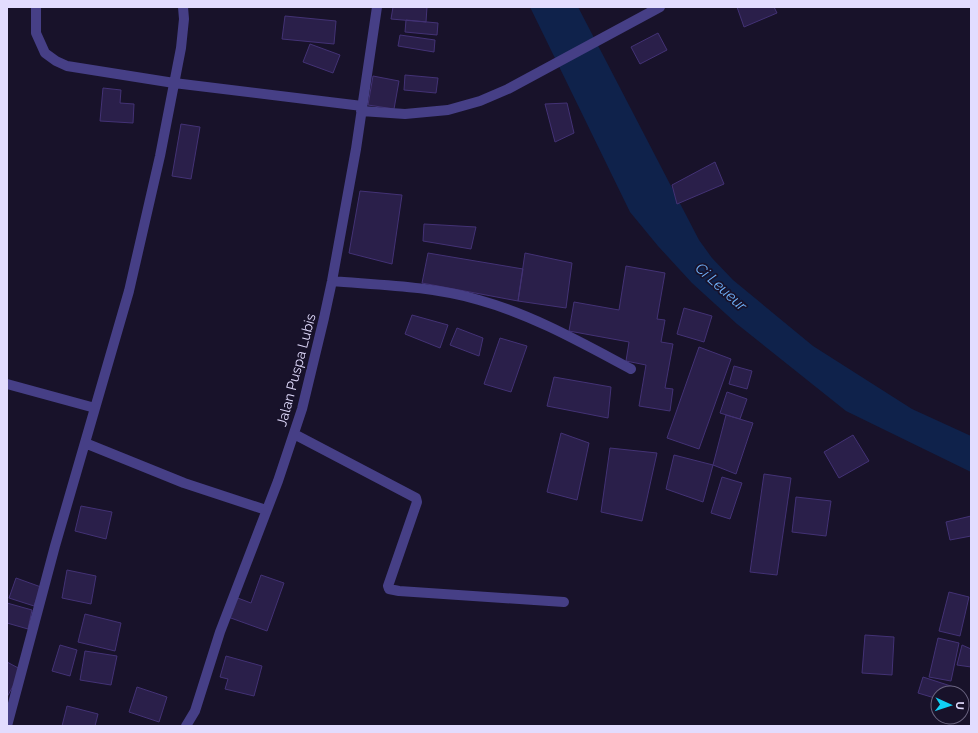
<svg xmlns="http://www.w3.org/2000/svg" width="978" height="733" viewBox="0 0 978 733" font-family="Raleway,sans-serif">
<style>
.water{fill:#0f224b}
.building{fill:#2a1f4a;stroke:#433275}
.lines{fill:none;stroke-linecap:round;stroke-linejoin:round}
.minor{stroke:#463f86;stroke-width:10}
.labels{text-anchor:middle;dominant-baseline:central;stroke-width:3.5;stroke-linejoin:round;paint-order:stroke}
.street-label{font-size:14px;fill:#e2dcfe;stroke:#18122a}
.water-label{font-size:15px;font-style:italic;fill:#6fb0f9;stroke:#18122a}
</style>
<rect width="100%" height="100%" fill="#18122a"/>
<path class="water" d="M530,7H578L699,240L712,258L733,280L813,346L912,409L971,436V472L846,411L737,324L692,283L658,246L630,212Z"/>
<path class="building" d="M393,7H427L426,22L391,19Z
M737,7H774L777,13L744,27Z
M285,16L336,21L334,44L282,39Z
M406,20L438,23L437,35L405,32Z
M658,33L667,50L640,64L631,47Z
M400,35L435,40L434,52L398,46Z
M310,44L340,55L333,73L303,62Z
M405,75L438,78L436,93L404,90Z
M373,76L399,81L394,109L368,105Z
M103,88L121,90L120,103L134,104L133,123L100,121Z
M567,103L574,133L555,142L545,104Z
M181,124L200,127L191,179L172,176Z
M715,162L724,184L677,204L672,185Z
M360,191L402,195L392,264L349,253Z
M424,224L476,227L471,249L423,241Z
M428,253L523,269L518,301L422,283Z
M525,253L572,263L566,308L518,301Z
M626,266L665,273L657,319L665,320L661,342L673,344L665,388L673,389L670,411L639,406L646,365L626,361L629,342L569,331L574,302L619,310Z
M684,308L712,316L704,342L677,334Z
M412,315L448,325L440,348L405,334Z
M457,328L483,338L479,356L450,345Z
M500,338L527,346L511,392L484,384Z
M699,347L731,359L699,449L667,438Z
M734,366L752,371L747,389L729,384Z
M554,377L611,387L608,418L547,406Z
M727,392L747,399L740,419L720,413Z
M726,415L753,423L736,474L713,465Z
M561,433L589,443L577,500L547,492Z
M853,435L869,461L839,478L824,452Z
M610,448L657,453L642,521L601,512Z
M674,455L713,465L703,502L666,489Z
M764,474L791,478L777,575L750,572Z
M722,477L742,483L730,519L711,513Z
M796,497L831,501L826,536L792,532Z
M81,506L112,512L106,539L75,531Z
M971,516V536L950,540L946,522Z
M67,570L96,576L91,604L62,598Z
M261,575L284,583L267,631L228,617L235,597L251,603Z
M16,578L41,587L34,606L9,598Z
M949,592L969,597L960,636L939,631Z
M7,603L32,610L28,629L7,623Z
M85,614L121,623L115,651L78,642Z
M865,635L894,637L892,675L862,673Z
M938,638L959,643L951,681L929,677Z
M60,645L77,650L70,676L52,671Z
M962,645L971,649V667L957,665Z
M85,651L117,656L111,685L80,680Z
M226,656L262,666L254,696L225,689L228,679L220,677Z
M7,662L22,670L7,697Z
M923,677L957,688L955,693H938V699L918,693Z
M137,687L167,697L159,722L129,712Z
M67,706L98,714L95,726H62Z"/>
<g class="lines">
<path class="minor" d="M36,7V33L45,53L56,61L67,66L174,83L362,106
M361,111L405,114L448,110L480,101L508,89L660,7
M332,281C380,285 432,286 479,300C533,315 582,343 631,369
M7,384L95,408
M294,434L416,498L417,502L388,586L389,589L399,591L564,602
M85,443L184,483L266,510
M7,726L55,546L129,291L160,156L181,48L184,19L183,7
M186,726L195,711L220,632L278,481L302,409L324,318L332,281L356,149L377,7"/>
</g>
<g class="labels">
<g class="street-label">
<text transform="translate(296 370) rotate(-75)">Jalan Puspa Lubis</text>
</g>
<g class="water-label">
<text transform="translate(721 287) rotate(42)">Ci Leueur</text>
</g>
</g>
<rect width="978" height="733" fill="none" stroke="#e2dcfe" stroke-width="16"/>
<g transform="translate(950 705) rotate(93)"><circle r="19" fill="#18122a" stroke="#69637f"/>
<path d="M0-3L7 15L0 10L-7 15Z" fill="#10d0f5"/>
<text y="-6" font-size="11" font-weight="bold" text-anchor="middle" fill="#e2dcfe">U</text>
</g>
</svg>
